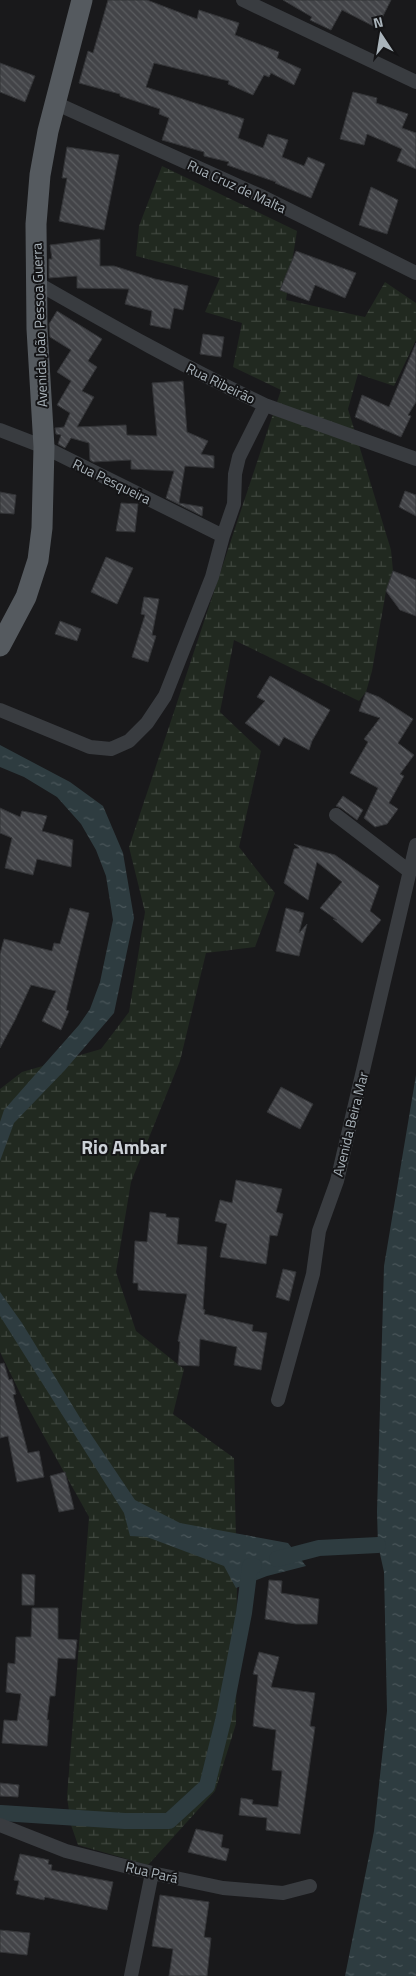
<svg xmlns="http://www.w3.org/2000/svg" width="416" height="1976" viewBox="0 0 416 1976" font-family="'Titillium Web',sans-serif">
<style>
.wetland{fill:url(#wetland-marsh)}
.water{fill:url(#water-ripples)}
.lines{fill:none;stroke-linecap:round;stroke-linejoin:round}
.canal{stroke:#2e3c40;stroke-width:16}
.building{fill:url(#building-back-hatch);stroke:#333437}
.street{stroke:#393c40;stroke-width:14}
.primary{stroke:#555a5f;stroke-width:21}
.labels{text-anchor:middle;dominant-baseline:central;stroke-width:4;stroke-linejoin:round;paint-order:stroke}
.street-label{font-size:14px;fill:#aab4bb;stroke:#141416}
.district-label{font-size:19px;font-weight:bold;fill:#ccd1d7;stroke:#141416}
</style>
<defs>
<pattern id="wetland-marsh" width="20" height="14" patternUnits="userSpaceOnUse" patternTransform="scale(1.25)"><rect width="20" height="14" fill="#212920"/><path d="M1 5h8M5 5V1M11 12h8M15 12V8" fill="none" stroke="#3f463e"/></pattern>
<pattern id="water-ripples" width="26" height="14" patternUnits="userSpaceOnUse" patternTransform="scale(1.25)"><rect width="26" height="14" fill="#2e3c40"/><path d="M2 4q2-2 4 0t4 0M15 11q2-2 4 0t4 0" fill="none" stroke="#4a565a"/></pattern>
<pattern id="building-back-hatch" width="6" height="6" patternUnits="userSpaceOnUse" patternTransform="scale(1.25)"><rect width="6" height="6" fill="#434448"/><path d="M-1 5l2 2M0 0l6 6M5-1l2 2" fill="none" stroke="#5b5d60"/></pattern>
</defs>
<rect width="100%" height="100%" fill="#19191b"/>
<path class="wetland" d="M162,166L297,231L286,300L365,317L385,282L416,303V340L394,386L358,374L348,409L391,550L393,571L386,591L372,671L366,692L359,701L234,640L220,712L261,751L239,847L275,893L255,947L206,953L180,1061L131,1182L116,1272L136,1331L184,1369L173,1414L234,1458L237,1577L236,1724L215,1791L148,1865L78,1845L71,1825L67,1797L89,1517L21,1395L0,1352V1089L22,1072L101,1049L129,1012L145,912L129,847L281,390L233,367L242,323L205,312L220,278L136,256L139,226Z"/>
<path class="water" d="M0,745L70,782L103,806L123,853L134,918L114,1013L65,1070L14,1123L0,1161V1122L4,1110L79,1025L90,1009L100,982L113,920L106,876L96,850L81,824L57,797L24,777L0,767Z
M416,1075V1976H345L374,1831L387,1711L384,1572L378,1545L377,1512L384,1266Z
M0,1292L22,1323L82,1421L135,1500L180,1523L288,1543L306,1566L267,1576L236,1588L224,1566L147,1537L130,1536L124,1513L0,1316Z"/>
<g class="lines">
<path class="canal" d="M277,1559L319,1548L378,1545
M1,1813L125,1821H169L207,1786L223,1721L244,1613L250,1566H254"/>
</g>
<path class="building" d="M108,0H147L197,19L199,10L239,23L235,35L279,52L277,58L301,69L294,85L271,73L269,77L264,75L253,95L228,84L229,81L154,63L146,87L244,119L238,138L263,148L268,134L288,140L282,157L304,166L308,157L325,164L311,198L275,183L276,182L227,165L229,162L204,156V152L162,140L169,118L159,114L160,109L120,96V94L79,83L88,51L93,53Z
M283,0H391L377,28L342,10L331,30L310,20L312,17Z
M0,63L35,76L25,102L0,92Z
M353,92L377,98L376,103L408,114L402,128L416,133V169L397,161L402,149L367,134L364,145L340,139Z
M67,147L119,155L104,230L59,221L67,178H62Z
M371,187L398,200L387,234L359,225Z
M100,239V266H114L155,279L188,286L183,310L174,308L170,329L150,325L152,311L125,304L129,289L77,288V276L49,278V259H52L50,245Z
M296,251L356,273L345,298L315,285L309,301L280,290Z
M57,311L102,339L88,361L97,367L82,391L94,397L77,427L126,425L127,435L157,436L152,383L183,381L187,432L208,441L201,454L214,456V468L185,466L179,503L203,507L202,516L166,498L174,471L131,469V460L93,462L90,460L89,443L71,438L65,448L58,444L61,435L56,434L55,428L64,427L70,413L57,405L71,381L57,372L71,350L50,337L49,324Z
M203,334L224,337L221,357L200,354Z
M416,343V402L408,415L411,416L401,437L355,417L362,395L389,407Z
M405,491L416,495V516L399,507Z
M0,492L16,495L14,514L0,513Z
M121,503L138,504L135,532L116,531Z
M106,557L133,568L117,604L91,592Z
M393,571L416,580V616L400,610L386,591Z
M144,597L159,599L152,635L156,636L148,662L132,657L145,615L141,614Z
M60,621L81,629L77,641L55,634Z
M270,676L330,710L312,741L309,750L284,737L279,746L245,723L265,701L257,697Z
M366,692L379,697L413,719L398,743L414,755L400,774L404,776L389,803L398,809L387,824L375,827L364,818L378,788L350,773L368,742L364,739L380,718L359,711Z
M343,796L363,810L357,820L341,808L336,806Z
M0,808L20,817L22,811L47,816L42,831L73,840L71,867L37,859L33,875L5,868L12,838L0,833Z
M294,844L335,855L379,886L370,911L381,920L362,943L333,919L337,920L320,908L342,882L317,862L308,900L284,883L294,849L299,848Z
M70,908L89,913L66,1010L69,1011L61,1030L42,1021L56,991L31,985L15,1020L0,1048V954L4,939L52,951L54,943L60,944Z
M286,908L304,913L299,933L307,924L299,956L276,951Z
M281,1087L313,1104L300,1129L267,1112Z
M236,1180L282,1189L276,1212L283,1214L277,1236L270,1235L266,1264L220,1257L227,1224L215,1221L220,1200L232,1203Z
M150,1212L166,1214V1217L179,1218L177,1244L207,1247L203,1309L205,1310L204,1314L253,1325L252,1331L267,1333L261,1370L234,1365L237,1347L200,1339L199,1366L178,1365L180,1342L178,1341L187,1294L138,1290V1283H133L135,1241L147,1242Z
M283,1269L296,1272L289,1301L276,1297Z
M4,1363L9,1380L12,1379L16,1394L13,1395L28,1453L39,1451L44,1477L17,1482L8,1436L0,1438V1364Z
M65,1472L74,1509L59,1512L50,1476Z
M22,1574L35,1575L34,1605H22Z
M269,1580L282,1581L281,1593L319,1599L317,1624H296L265,1619Z
M32,1608H58V1639L77,1640L75,1659L58,1658L55,1696H50L47,1720H49L47,1746L2,1743L4,1720L17,1721L21,1694L6,1692L8,1663L15,1664L16,1637H31Z
M259,1652L279,1657L271,1687L315,1693L310,1726L315,1727L300,1834L266,1830L267,1818L239,1815L241,1798L253,1800L252,1804L278,1807L282,1771L272,1770L276,1730L253,1726L258,1675L253,1674Z
M0,1783L19,1785L18,1797L0,1796Z
M196,1829L223,1835L221,1847L229,1849L226,1861L188,1852Z
M20,1854L49,1860L48,1864L52,1865L51,1870L113,1882L107,1910L45,1897L44,1900L16,1894L19,1881L14,1880Z
M160,1895L209,1902L204,1937L211,1938L207,1976H169L173,1949L152,1946Z
M0,1930L30,1933L27,1955L0,1952Z"/>
<g class="lines">
<path class="street" d="M243,0L416,82
M55,103L263,197L416,273
M37,283C112,326 186,368 265,405L416,459
M0,430L44,447L223,536
M0,710L90,747L111,749L129,741L147,723L165,696L212,577L223,536L234,504L235,474L239,457L265,405
M336,815L409,871
M278,1400L313,1274L319,1231L337,1181L416,845
M0,1825L66,1851L152,1873L223,1888L283,1893L310,1886
M131,1976L152,1873"/>
<path class="primary" d="M0,646L26,597L38,560L42,528L44,447L37,329L36,224L40,175L48,131L82,0"/>
</g>
<g class="labels">
<g class="street-label">
<text transform="translate(237 186) rotate(25)">Rua Cruz de Malta</text>
<text transform="translate(39 325) rotate(-92)">Avenida João Pessoa Guerra</text>
<text transform="translate(221 383) rotate(26)">Rua Ribeirão</text>
<text transform="translate(112 481) rotate(26)">Rua Pesqueira</text>
<text transform="translate(350 1124) rotate(-76)">Avenida Beira Mar</text>
<text transform="translate(152 1872) rotate(13)">Rua Pará</text>
</g>
<g class="district-label">
<text x="124" y="1146">Rio Ambar</text>
</g>
</g>
<g transform="translate(381 35) rotate(348)" stroke="#141416" stroke-width="4" paint-order="stroke">
<path d="M0-4L9 19L0 12L-9 19Z" fill="#aab4bb"/>
<text y="-8" font-size="14" font-weight="bold" text-anchor="middle" fill="#aab4bb">N</text>
</g>
</svg>
